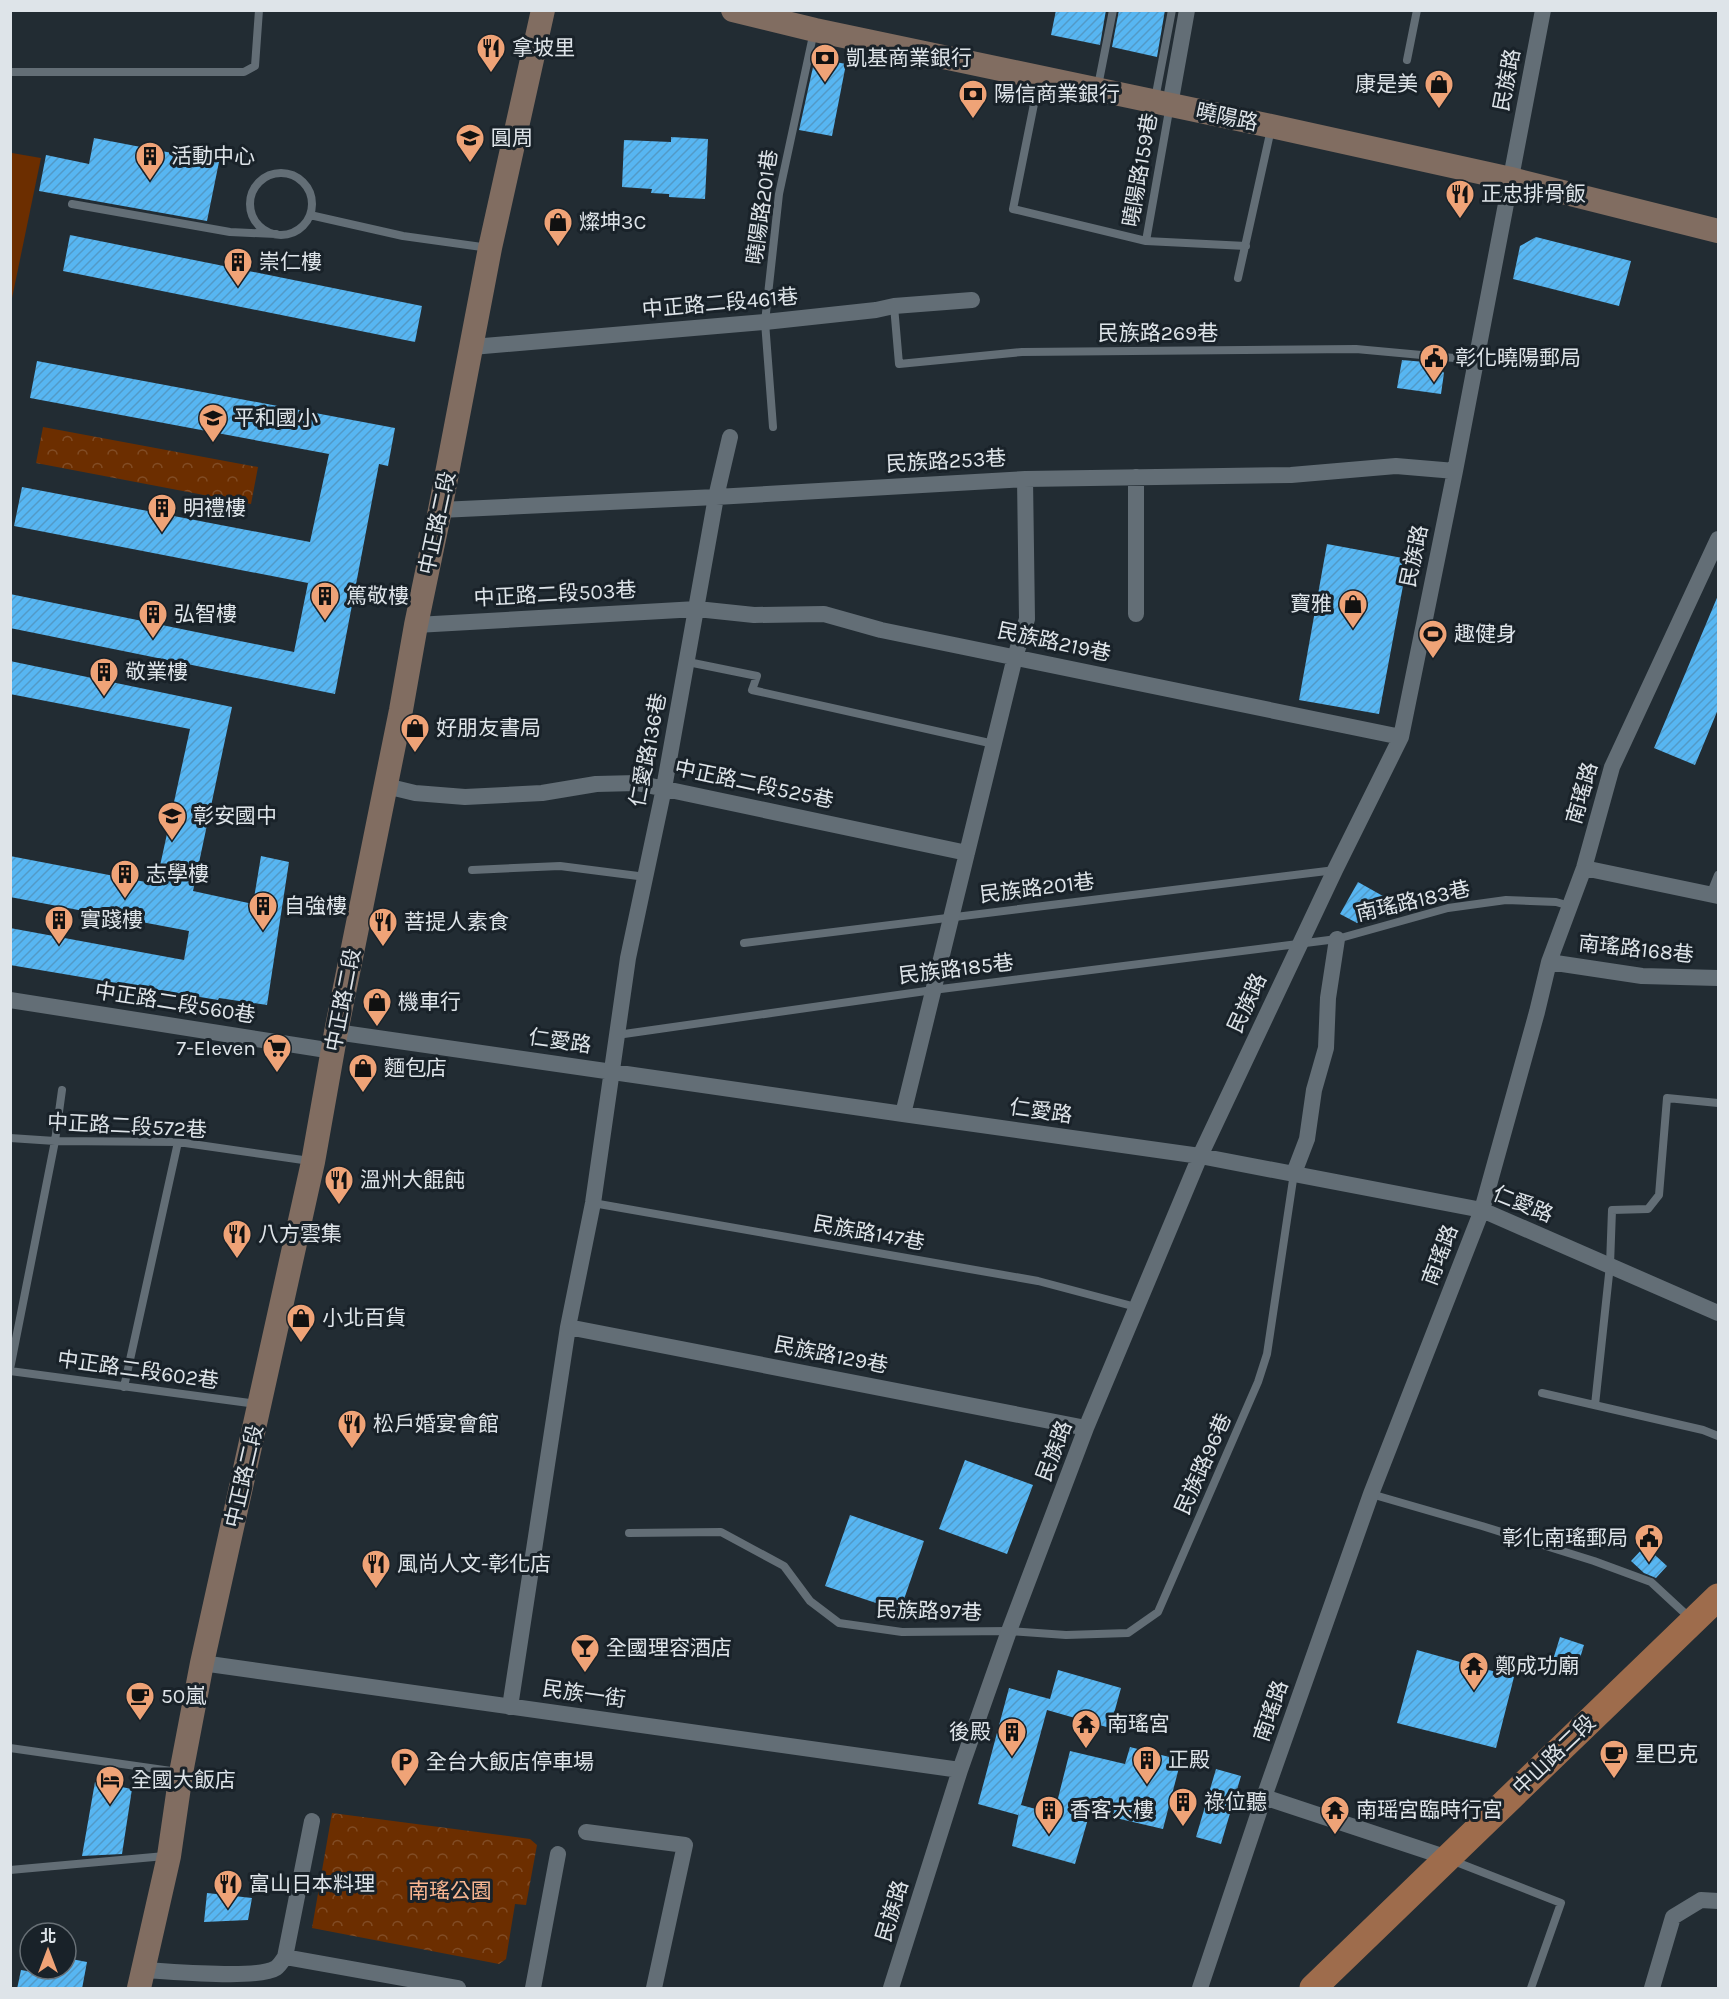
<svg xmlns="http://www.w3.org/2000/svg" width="1729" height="1999" viewBox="0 0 1729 1999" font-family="Karla,'Noto Sans TC',sans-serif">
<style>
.park{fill:url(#park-crowns)}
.pitch{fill:#6c2e00}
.building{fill:url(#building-hatch)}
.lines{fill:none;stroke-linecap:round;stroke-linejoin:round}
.lane{stroke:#636e76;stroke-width:8}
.street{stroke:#636e76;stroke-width:16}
.secondary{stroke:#816d61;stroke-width:24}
.primary{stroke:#9e6c4c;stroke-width:27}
.labels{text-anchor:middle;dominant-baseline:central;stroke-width:6;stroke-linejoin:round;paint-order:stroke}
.poi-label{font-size:21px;fill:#dee4e9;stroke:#192229;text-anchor:start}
.street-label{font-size:21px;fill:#dee4e9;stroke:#192229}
.park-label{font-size:21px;fill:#f9b691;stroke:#192229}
</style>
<defs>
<pattern id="park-crowns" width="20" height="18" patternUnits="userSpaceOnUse" patternTransform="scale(1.5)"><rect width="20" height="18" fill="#6c2e00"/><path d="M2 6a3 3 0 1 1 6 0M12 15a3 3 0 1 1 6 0" fill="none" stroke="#814c25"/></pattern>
<pattern id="building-hatch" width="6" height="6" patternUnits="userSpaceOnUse" patternTransform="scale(1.5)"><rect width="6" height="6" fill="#57b6f2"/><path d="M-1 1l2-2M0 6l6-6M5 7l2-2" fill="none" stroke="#529ac7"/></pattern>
</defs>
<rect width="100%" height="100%" fill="#222c33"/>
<path class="park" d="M43,427L258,467L251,504L36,463Z
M332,1813L530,1839L537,1845L526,1905L515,1904L506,1959L499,1964L312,1928Z"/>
<path class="pitch" d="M12,153L41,158L11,303L10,158Z"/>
<path class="building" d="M1056,10H1106L1100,45L1051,35Z
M1119,10H1165L1157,57L1112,47Z
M815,58L846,64L832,136L799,130Z
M671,137L708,139L705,199L669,197V194L651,193L652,189L622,187L624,140L671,142Z
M94,138L219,162L207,221L39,191L46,155L89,164Z
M70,235L422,306L415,342L63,271Z
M1536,237L1631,261L1619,306L1513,279L1520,246Z
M1402,360L1436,363L1444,373L1441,394L1397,388Z
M37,361L395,428L388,466L379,464L335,694L10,628V594L294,652L308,583L14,526L22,487L310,542L329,454L30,398Z
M1327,544L1408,559L1379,714L1299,700Z
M1719,593V707L1695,765L1654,748Z
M10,661L232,707L193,891L253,904L261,856L289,862L267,1005L219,998L218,1000L10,965V928L184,960L189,931L10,897V856L156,884L190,729L10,694Z
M1358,882L1406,909L1357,923L1340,914Z
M965,1460L1033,1485L1007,1554L939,1529Z
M850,1515L924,1541L900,1611L825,1586Z
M1645,1546L1667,1566L1656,1578L1644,1573L1631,1561Z
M1560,1637L1584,1645L1577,1668L1552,1663Z
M1417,1650L1514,1677L1496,1748L1397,1723Z
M1058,1670L1121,1688L1110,1728L1047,1710L1021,1805L1054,1814L1070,1751L1125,1764L1130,1747L1181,1760L1163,1829L1090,1812L1075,1864L1012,1846L1019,1812L1018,1815L978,1804L1009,1688L1050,1699Z
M1216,1769L1241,1776L1221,1844L1196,1837Z
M95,1782L132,1789L122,1854L82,1856Z
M207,1893L252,1898L248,1920L204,1922Z
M66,1958L87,1962L82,1989H17L21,1970L38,1973L39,1969H66Z"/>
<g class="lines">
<path class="lane" d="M1407,60L1417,10
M10,72H244L255,66L259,10
M1039,79L1013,209L1146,241L1246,246
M1098,86L1113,10
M1155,99L1172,10
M250 204a31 31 0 1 1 62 0a31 31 0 1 1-62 0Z
M72,204L230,232L276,234
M310,215L403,236L489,248
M1146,241L1170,105
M1238,278L1271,129
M894,306L899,364L1022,352L1356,349L1476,360
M773,427L765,322L779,194L814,31
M688,662L757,676L752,690L994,744
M472,870L560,866L646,877
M1710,895L1718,875
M744,943L1335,870
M617,1035L933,990L1337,939L1448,908L1506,900L1556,902L1570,906
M10,1138L55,1141L178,1142L310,1161
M593,1203L1038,1281L1136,1307
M10,1369L55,1141L62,1090
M10,1371L257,1404
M124,1387L178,1142
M1542,1393L1703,1430L1718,1436
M1595,1405L1610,1265L1612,1210L1648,1209L1659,1195L1667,1098L1718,1103
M1371,1494L1482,1526L1594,1561L1651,1582L1691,1619
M629,1533L721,1532L784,1566L810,1601L839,1623L902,1632L1009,1631L1066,1635L1128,1633L1158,1612L1258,1382L1267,1354L1294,1173
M10,1748L178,1772
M1451,1860L1561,1903L1531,1988
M10,1870L165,1856"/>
<path class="street" d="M1170,105L1187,10
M472,347L765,322L876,310L894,306L972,300
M440,510L716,497L1025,479L1291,475L1396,466L1455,471
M1136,614V477
M416,625L697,609L754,615L824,614L881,630L1401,737
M386,786L415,793L465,797L542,793L596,784L637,783L967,853
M1584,868L1718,896
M1549,962L1642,976L1718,978
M10,1000L333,1051
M336,1032L903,1114L1200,1156L1482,1210L1718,1313
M903,1114L1015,657L1027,619L1025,479
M1294,1173L1307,1139L1314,1090L1326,1048L1328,998L1337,939
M568,1327L1086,1428
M202,1663L960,1770
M510,1707L568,1327L593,1203L628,958L664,788L716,497L730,437
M1264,1797L1448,1858
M586,1832L685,1845L654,1988
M285,1957L312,1821
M143,1970C169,1971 258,1980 276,1968C279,1966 283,1960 285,1957L458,1988
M533,1988L558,1854
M891,1988L960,1770L1009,1631L1086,1428L1200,1156L1335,870L1401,737L1455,471L1543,10
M1200,1988L1264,1797L1371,1494L1482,1210L1537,1012L1549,962L1584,868L1612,767L1718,539
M1652,1988L1673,1917L1701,1900L1718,1901"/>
<path class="secondary" d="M733,10L815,30L1271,126L1511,179L1718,231
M139,1988L169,1856L181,1773L202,1663L313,1162L336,1032L401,710L416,625L440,510L490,248L543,10"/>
<path class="primary" d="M1313,1988L1718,1597"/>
</g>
<defs>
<g id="restaurant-pin" transform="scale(1.5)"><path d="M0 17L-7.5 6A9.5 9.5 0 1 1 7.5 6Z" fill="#efa377" stroke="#192229"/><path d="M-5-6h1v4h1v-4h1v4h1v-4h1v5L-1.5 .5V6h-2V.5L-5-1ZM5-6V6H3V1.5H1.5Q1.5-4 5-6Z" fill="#111"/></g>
<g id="bank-pin" transform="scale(1.5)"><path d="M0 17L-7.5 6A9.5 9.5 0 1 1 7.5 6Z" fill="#efa377" stroke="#192229"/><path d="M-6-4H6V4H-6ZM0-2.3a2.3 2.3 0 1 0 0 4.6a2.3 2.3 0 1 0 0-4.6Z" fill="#111"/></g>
<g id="shop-pin" transform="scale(1.5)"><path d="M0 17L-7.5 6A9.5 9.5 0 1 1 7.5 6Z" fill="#efa377" stroke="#192229"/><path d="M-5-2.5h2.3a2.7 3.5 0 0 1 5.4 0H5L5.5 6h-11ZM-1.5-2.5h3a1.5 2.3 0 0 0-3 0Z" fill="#111"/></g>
<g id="school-pin" transform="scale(1.5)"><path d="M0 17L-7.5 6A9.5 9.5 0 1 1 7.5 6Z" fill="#efa377" stroke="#192229"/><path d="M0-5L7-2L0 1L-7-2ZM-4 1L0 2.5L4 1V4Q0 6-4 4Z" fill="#111"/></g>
<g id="building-pin" transform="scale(1.5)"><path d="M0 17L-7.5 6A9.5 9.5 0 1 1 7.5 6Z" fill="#efa377" stroke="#192229"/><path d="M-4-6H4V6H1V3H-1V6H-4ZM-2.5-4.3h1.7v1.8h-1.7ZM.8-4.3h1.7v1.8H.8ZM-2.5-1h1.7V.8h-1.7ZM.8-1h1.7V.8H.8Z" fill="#111"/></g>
<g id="civic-pin" transform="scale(1.5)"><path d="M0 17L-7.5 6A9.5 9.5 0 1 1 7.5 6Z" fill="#efa377" stroke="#192229"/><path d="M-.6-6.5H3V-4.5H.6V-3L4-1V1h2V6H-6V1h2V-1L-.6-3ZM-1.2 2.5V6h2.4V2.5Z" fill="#111"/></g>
<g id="stadium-pin" transform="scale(1.5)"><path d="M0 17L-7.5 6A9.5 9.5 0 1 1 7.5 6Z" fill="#efa377" stroke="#192229"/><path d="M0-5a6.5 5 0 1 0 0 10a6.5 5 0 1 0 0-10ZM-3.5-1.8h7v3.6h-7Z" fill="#111"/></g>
<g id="supermarket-pin" transform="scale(1.5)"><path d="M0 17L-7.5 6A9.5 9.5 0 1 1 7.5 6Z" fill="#efa377" stroke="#192229"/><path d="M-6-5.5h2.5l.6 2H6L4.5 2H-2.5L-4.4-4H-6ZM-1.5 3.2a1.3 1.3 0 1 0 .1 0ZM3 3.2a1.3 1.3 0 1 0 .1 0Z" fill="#111"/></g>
<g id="bar-pin" transform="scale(1.5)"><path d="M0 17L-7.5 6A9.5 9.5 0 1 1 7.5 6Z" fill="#efa377" stroke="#192229"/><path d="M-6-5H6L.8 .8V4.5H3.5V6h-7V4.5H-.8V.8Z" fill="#111"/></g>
<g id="temple-pin" transform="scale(1.5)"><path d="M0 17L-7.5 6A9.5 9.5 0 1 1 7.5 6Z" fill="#efa377" stroke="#192229"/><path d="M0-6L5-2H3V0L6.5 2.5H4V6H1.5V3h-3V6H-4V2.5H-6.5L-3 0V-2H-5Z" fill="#111"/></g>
<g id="cafe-pin" transform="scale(1.5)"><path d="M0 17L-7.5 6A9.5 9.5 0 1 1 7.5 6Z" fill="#efa377" stroke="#192229"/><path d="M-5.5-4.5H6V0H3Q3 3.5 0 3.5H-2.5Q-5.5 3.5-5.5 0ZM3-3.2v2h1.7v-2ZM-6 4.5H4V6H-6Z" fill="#111"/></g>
<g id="parking-pin" transform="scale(1.5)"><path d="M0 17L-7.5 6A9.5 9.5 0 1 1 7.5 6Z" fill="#efa377" stroke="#192229"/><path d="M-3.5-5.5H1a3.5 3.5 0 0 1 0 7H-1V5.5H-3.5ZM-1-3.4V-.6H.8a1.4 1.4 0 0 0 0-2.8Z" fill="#111"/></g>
<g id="hotel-pin" transform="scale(1.5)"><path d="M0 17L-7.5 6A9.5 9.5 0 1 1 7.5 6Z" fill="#efa377" stroke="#192229"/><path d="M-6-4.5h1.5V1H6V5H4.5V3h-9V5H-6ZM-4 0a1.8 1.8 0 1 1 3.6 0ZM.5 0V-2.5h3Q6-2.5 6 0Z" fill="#111"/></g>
</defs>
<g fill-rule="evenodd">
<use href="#restaurant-pin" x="491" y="48"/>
<use href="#bank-pin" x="825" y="58"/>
<use href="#shop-pin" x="1439" y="84"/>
<use href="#bank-pin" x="973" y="94"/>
<use href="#school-pin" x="470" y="138"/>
<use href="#building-pin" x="150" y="156"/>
<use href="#restaurant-pin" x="1460" y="194"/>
<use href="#shop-pin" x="558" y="222"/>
<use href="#building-pin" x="238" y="262"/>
<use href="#civic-pin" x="1434" y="358"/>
<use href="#school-pin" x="213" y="418"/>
<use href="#building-pin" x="162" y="508"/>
<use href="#building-pin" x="325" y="596"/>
<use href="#shop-pin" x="1353" y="604"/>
<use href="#building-pin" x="153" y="614"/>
<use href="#stadium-pin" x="1433" y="634"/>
<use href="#building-pin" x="104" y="672"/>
<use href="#shop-pin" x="415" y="728"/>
<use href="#school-pin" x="172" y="816"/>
<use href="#building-pin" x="125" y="874"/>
<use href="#building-pin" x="263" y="906"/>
<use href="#building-pin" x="59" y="920"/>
<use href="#restaurant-pin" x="383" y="922"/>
<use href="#shop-pin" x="377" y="1002"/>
<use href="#supermarket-pin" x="277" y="1048"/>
<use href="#shop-pin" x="363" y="1068"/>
<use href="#restaurant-pin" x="339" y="1180"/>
<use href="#restaurant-pin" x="237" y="1234"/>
<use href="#shop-pin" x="301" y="1318"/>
<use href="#restaurant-pin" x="352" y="1424"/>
<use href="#civic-pin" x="1649" y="1538"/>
<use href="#restaurant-pin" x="376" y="1564"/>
<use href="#bar-pin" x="585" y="1648"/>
<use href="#temple-pin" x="1474" y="1666"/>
<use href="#cafe-pin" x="140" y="1696"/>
<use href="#temple-pin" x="1086" y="1724"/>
<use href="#building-pin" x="1012" y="1732"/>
<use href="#cafe-pin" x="1614" y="1754"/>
<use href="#building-pin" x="1147" y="1760"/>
<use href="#parking-pin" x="405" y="1762"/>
<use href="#hotel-pin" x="110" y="1780"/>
<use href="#building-pin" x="1183" y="1802"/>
<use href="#building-pin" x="1049" y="1810"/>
<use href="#temple-pin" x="1335" y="1810"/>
<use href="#restaurant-pin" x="228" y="1884"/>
</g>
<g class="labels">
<g class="poi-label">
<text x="512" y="48">拿坡里</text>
<text x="846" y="58">凱基商業銀行</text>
<text x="1418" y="84" text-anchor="end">康是美</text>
<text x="994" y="94">陽信商業銀行</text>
<text x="491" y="138">圓周</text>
<text x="171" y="156">活動中心</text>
<text x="1481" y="194">正忠排骨飯</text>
<text x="579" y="222">燦坤3C</text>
<text x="259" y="262">崇仁樓</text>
<text x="1455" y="358">彰化曉陽郵局</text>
<text x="234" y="418">平和國小</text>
<text x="183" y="508">明禮樓</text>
<text x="346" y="596">篤敬樓</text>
<text x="1332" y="604" text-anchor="end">寶雅</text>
<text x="174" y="614">弘智樓</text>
<text x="1454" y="634">趣健身</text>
<text x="125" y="672">敬業樓</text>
<text x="436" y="728">好朋友書局</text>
<text x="193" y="816">彰安國中</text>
<text x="146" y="874">志學樓</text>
<text x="284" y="906">自強樓</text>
<text x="80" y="920">實踐樓</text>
<text x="404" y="922">菩提人素食</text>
<text x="398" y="1002">機車行</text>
<text x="256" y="1048" text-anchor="end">7-Eleven</text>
<text x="384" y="1068">麵包店</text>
<text x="360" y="1180">溫州大餛飩</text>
<text x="258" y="1234">八方雲集</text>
<text x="322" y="1318">小北百貨</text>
<text x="373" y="1424">松戶婚宴會館</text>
<text x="1628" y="1538" text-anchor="end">彰化南瑤郵局</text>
<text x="397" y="1564">風尚人文-彰化店</text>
<text x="606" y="1648">全國理容酒店</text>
<text x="1495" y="1666">鄭成功廟</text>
<text x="161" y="1696">50嵐</text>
<text x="1107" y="1724">南瑤宮</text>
<text x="991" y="1732" text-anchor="end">後殿</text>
<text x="1635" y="1754">星巴克</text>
<text x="1168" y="1760">正殿</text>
<text x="426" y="1762">全台大飯店停車場</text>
<text x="131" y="1780">全國大飯店</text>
<text x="1204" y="1802">祿位聽</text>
<text x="1070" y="1810">香客大樓</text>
<text x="1356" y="1810">南瑶宮臨時行宮</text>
<text x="249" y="1884">富山日本料理</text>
</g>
<g class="street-label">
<text transform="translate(1507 80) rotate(-79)">民族路</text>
<text transform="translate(1227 117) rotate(12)">曉陽路</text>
<text transform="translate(1140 170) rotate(-80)">曉陽路159巷</text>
<text transform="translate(762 207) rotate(-82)">曉陽路201巷</text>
<text transform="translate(720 303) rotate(-5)">中正路二段461巷</text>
<text x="1158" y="333">民族路269巷</text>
<text transform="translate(946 461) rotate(-3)">民族路253巷</text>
<text transform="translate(437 523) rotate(-78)">中正路二段</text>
<text transform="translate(1414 556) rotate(-78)">民族路</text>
<text transform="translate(555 594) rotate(-3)">中正路二段503巷</text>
<text transform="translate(1054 642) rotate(12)">民族路219巷</text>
<text transform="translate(648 750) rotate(-79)">仁愛路136巷</text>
<text transform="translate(754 784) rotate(12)">中正路二段525巷</text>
<text transform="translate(1582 793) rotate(-74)">南瑤路</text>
<text transform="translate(1037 888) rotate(-7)">民族路201巷</text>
<text transform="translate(1413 901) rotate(-13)">南瑤路183巷</text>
<text transform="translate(1636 949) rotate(6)">南瑤路168巷</text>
<text transform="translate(956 969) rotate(-7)">民族路185巷</text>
<text transform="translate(343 1000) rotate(-79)">中正路二段</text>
<text transform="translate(175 1003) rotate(9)">中正路二段560巷</text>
<text transform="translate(1247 1003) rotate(-65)">民族路</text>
<text transform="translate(560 1041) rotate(8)">仁愛路</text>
<text transform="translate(1041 1111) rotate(8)">仁愛路</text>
<text transform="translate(127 1126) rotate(3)">中正路二段572巷</text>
<text transform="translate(1523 1204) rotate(22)">仁愛路</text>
<text transform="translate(869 1233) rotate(10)">民族路147巷</text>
<text transform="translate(1440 1255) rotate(-69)">南瑤路</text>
<text transform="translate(831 1355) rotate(11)">民族路129巷</text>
<text transform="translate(138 1370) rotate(8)">中正路二段602巷</text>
<text transform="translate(1054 1451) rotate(-69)">民族路</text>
<text transform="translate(1203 1464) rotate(-66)">民族路96巷</text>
<text transform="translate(244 1476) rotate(-77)">中正路二段</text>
<text transform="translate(929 1611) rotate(2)">民族路97巷</text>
<text transform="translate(584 1694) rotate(8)">民族一街</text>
<text transform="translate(1271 1711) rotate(-71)">南瑤路</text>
<text transform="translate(1554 1755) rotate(-44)">中山路二段</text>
<text transform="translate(892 1911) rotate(-73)">民族路</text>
</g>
<g class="park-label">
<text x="450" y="1891">南瑤公園</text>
</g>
</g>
<rect width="1729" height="1999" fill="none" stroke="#dee4e9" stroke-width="24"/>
<g transform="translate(48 1951)"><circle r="28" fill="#192229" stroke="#687076" stroke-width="1.5"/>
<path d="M0-4.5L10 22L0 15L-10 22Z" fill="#efa377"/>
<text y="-9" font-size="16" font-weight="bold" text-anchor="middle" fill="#dee4e9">北</text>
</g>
</svg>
